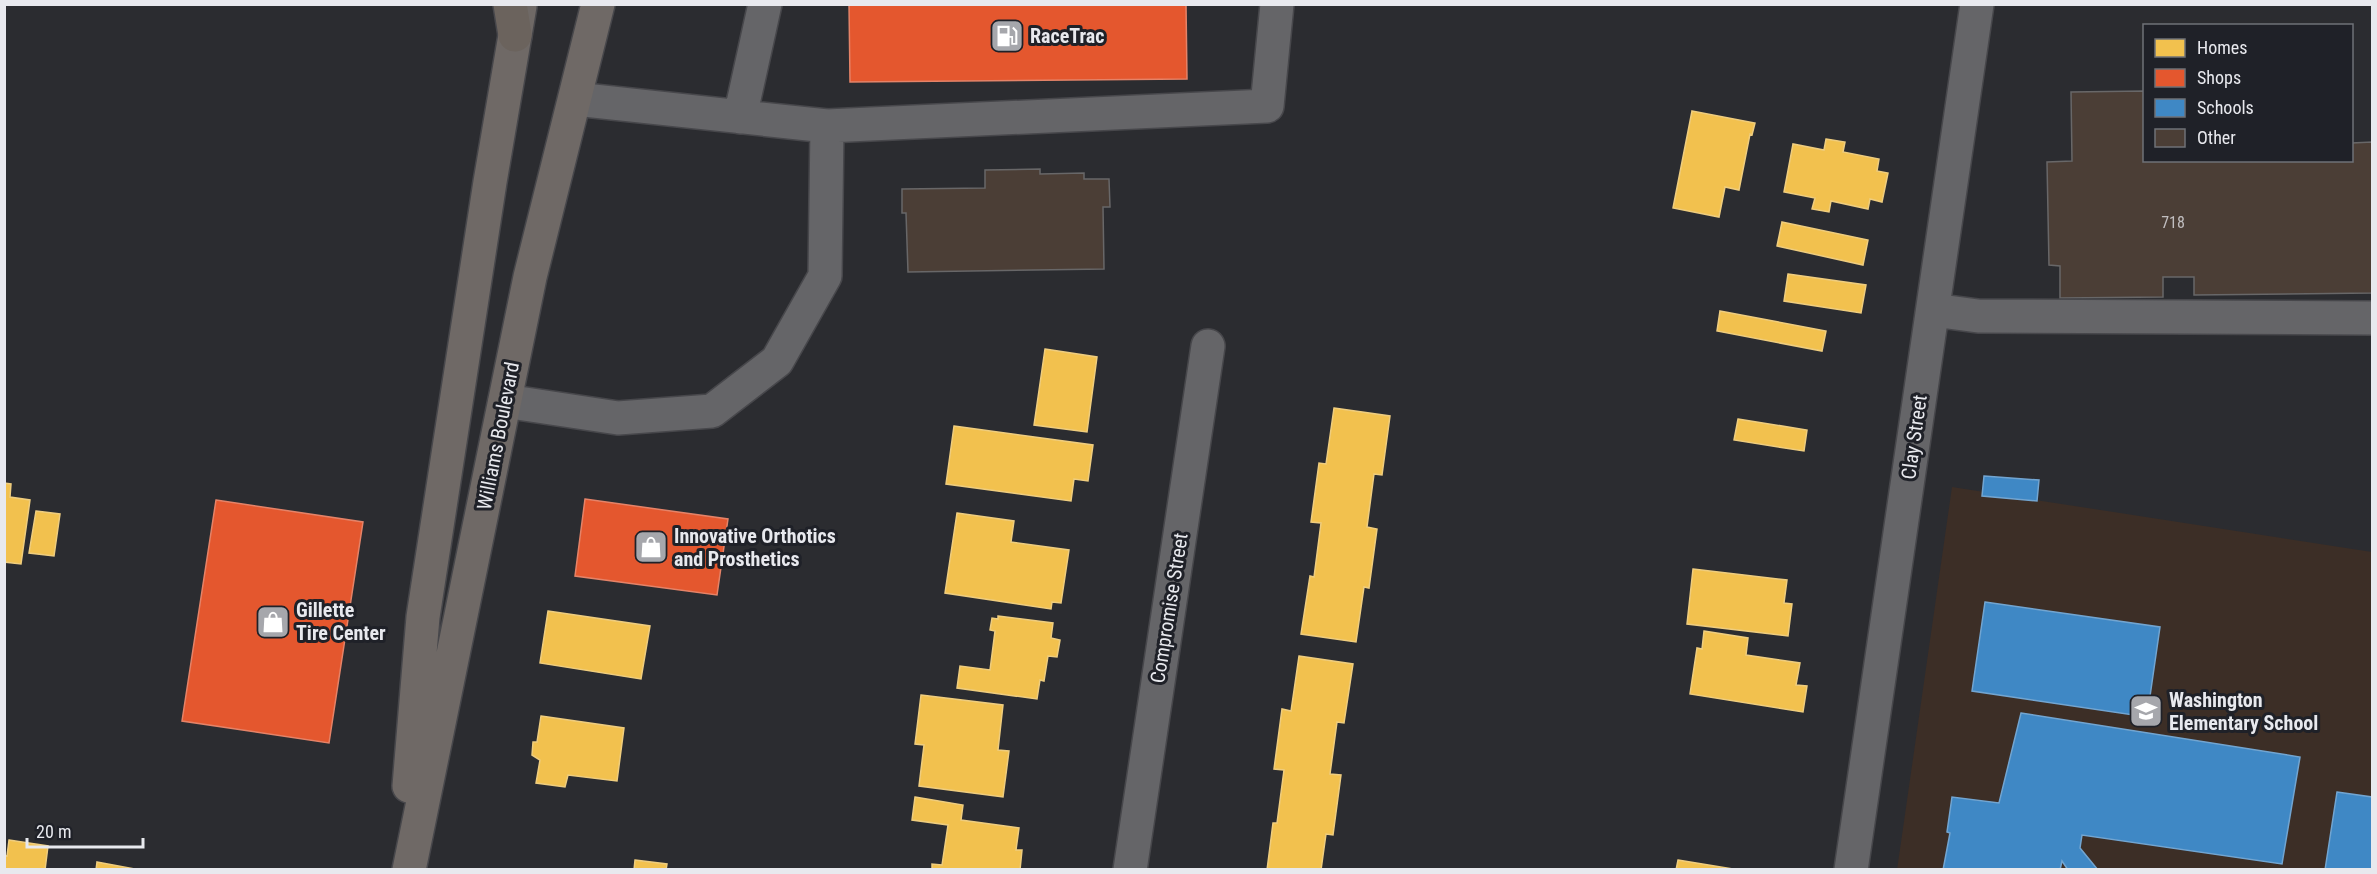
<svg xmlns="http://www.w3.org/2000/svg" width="2377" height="874" viewBox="0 0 2377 874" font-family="'Roboto Condensed',sans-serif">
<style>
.education{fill:#3c2e26}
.homes{fill:#f2c14e;stroke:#efcd7e;stroke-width:1.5}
.shops{fill:#e4572e;stroke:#e58368;stroke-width:1.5}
.schools{fill:#3f88c5;stroke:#72a5d1;stroke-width:1.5}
.building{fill:#4b3e36;stroke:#686768;stroke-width:1.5}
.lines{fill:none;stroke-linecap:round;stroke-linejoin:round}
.minor-casing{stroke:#47474b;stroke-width:36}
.major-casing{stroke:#47474b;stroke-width:36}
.highway-casing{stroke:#47474b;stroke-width:36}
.minor{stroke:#656568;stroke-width:33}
.major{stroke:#6f6966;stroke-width:33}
.highway{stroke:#6b635d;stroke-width:33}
.labels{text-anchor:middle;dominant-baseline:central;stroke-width:6;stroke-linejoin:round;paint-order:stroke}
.number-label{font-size:16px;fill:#c1bec0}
.poi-label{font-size:20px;font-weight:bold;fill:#e8e9ee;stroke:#1f2128;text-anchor:start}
.street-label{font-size:20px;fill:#e8e9ee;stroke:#1f2128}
</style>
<rect width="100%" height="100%" fill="#2b2c30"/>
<path class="education" d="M1952,487L2372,552V869L1897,870Z"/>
<path class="homes" d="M1692,111L1755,123L1752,135L1750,134L1739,190L1725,187L1719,217L1673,208Z
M1826,139L1845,142L1843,152L1879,159L1877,171L1888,173L1882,202L1870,199L1868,209L1831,201L1829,212L1812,209L1815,198L1784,192L1793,144L1824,150Z
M1782,222L1868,240L1863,265L1777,246Z
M1788,274L1866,285L1861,313L1784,301Z
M1720,311L1826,331L1822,351L1717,331Z
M1045,349L1097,357L1087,432L1034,425Z
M1334,408L1390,416L1382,475L1374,474L1367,527L1377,529L1369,588L1364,587L1356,642L1301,634L1310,576L1314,577L1321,523L1311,522L1319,463L1326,464Z
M1738,419L1807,430L1804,451L1734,440Z
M954,426L1093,445L1088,481L1074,479L1071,501L946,484Z
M4,483L11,484L10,497L30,500L21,564L4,562Z
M36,511L60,514L54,556L29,553Z
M957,513L1014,521L1011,542L1069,550L1061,603L1052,602L1051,609L945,593Z
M1693,569L1787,580L1784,603L1792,604L1788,636L1687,624Z
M548,611L650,626L641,679L540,663Z
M998,616L1053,623L1051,638L1060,640L1057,657L1048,656L1044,681L1040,680L1037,699L957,688L960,666L990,670L995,631L990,630L992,618L998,619Z
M1704,631L1748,638L1746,655L1800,663L1796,685L1807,686L1803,712L1690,694L1697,648L1702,649Z
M1299,656L1353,664L1344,723L1337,722L1330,774L1341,775L1333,835L1326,834L1321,870H1267L1273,823H1277L1284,770L1274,769L1282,709L1291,711Z
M921,695L1003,705L998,750L1009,751L1003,797L919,786L924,745L915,744Z
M541,716L624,728L617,781L568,775L565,787L536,783L540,760L532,755L533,742H537Z
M915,797L963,805L961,820L1019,828L1016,850H1022L1020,870H932V864L942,865L948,825L912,820Z
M9,840L48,846L45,870H4V855L7,856Z
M635,860L667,864L666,870H634Z
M1678,860L1739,870H1676Z
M97,862L140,870H96Z"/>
<path class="shops" d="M849,4H1186L1187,79L850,82Z
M585,499L728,519L717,595L575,576Z
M216,500L363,522L329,743L182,721Z"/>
<path class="schools" d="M1984,476L2039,480L2037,501L1982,496Z
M1985,602L2160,627L2147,717L1972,691Z
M2021,713L2300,757L2282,864L2082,835L2080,848L2098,870H2068L2062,861L2060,870H1943L1950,833L1947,832L1952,797L1999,803Z
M2337,792L2372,797V870H2325Z"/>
<path class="building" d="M2144,91V160H2352V143L2372,142V293L2194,295V277H2163V297L2060,298V266L2049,265L2047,162L2072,161L2071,92Z
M1040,169V174L1084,173V179H1109L1110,207H1103L1104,269L908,272L906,213H902V189L985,188V170Z"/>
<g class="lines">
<g class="minor-casing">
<path id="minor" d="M575,99L827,126
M740,117L765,4
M1933,310L1978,316L2372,318
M505,401L618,418L712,411L777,361L825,276L827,126L1267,106L1277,4
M1130,870L1208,346
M1851,870L1977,4"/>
</g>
<g class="major-casing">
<path id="major" d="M409,786L423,617L490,182L520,6
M409,870L530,277L598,4"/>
</g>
<g class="highway-casing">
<path id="highway" d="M510,4L515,35"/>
</g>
<use href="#minor" class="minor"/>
<use href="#major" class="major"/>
<use href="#highway" class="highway"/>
</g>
<defs>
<g id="fuel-square" transform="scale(1.725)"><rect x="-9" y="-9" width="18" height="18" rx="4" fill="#a6a7ac" stroke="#1f2128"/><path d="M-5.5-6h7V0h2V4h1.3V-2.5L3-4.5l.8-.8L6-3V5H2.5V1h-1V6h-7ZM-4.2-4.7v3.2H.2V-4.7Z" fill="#fff"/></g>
<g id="shop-square" transform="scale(1.725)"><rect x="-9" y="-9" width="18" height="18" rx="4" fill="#a6a7ac" stroke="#1f2128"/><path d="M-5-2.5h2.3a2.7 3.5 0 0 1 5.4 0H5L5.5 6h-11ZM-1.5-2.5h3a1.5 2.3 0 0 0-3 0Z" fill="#fff"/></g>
<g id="school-square" transform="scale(1.725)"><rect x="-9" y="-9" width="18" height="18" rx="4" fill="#a6a7ac" stroke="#1f2128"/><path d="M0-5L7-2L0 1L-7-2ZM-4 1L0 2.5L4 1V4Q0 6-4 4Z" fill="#fff"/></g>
</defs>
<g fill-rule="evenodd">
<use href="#fuel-square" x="1007" y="36"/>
<use href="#shop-square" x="651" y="547"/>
<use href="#shop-square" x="273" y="622"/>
<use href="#school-square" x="2146" y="711"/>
</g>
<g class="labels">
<g class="number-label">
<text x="2173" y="222">718</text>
</g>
<g class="poi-label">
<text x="1030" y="36">RaceTrac</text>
<text x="674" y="536">Innovative Orthotics<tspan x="674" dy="23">and Prosthetics</tspan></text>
<text x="296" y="610">Gillette<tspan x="296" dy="23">Tire Center</tspan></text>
<text x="2169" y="700">Washington<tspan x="2169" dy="23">Elementary School</tspan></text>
</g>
<g class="street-label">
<text transform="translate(498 436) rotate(-79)">Williams Boulevard</text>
<text transform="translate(1914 437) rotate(-82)">Clay Street</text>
<text transform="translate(1169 608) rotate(-81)">Compromise Street</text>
</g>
</g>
<rect width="2377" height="874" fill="none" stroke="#e8e9ee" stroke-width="12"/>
<rect x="2143" y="24" width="210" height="138" fill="#1f2128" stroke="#6f7177" stroke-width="1.5"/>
<rect x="2155" y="39" width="30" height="18" fill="#f2c14e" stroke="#6f7177" stroke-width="1.5"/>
<text x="2197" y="54" font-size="18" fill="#e8e9ee">Homes</text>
<rect x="2155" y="69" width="30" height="18" fill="#e4572e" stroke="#6f7177" stroke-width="1.5"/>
<text x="2197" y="84" font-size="18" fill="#e8e9ee">Shops</text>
<rect x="2155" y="99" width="30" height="18" fill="#3f88c5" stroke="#6f7177" stroke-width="1.5"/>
<text x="2197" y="114" font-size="18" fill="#e8e9ee">Schools</text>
<rect x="2155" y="129" width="30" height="18" fill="#4b3e36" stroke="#6f7177" stroke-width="1.5"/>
<text x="2197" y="144" font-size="18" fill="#e8e9ee">Other</text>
<path d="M27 838v9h116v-9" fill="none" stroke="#e8e9ee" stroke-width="3"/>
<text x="36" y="838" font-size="18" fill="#e8e9ee" stroke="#1f2128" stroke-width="4.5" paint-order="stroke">20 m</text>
</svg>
